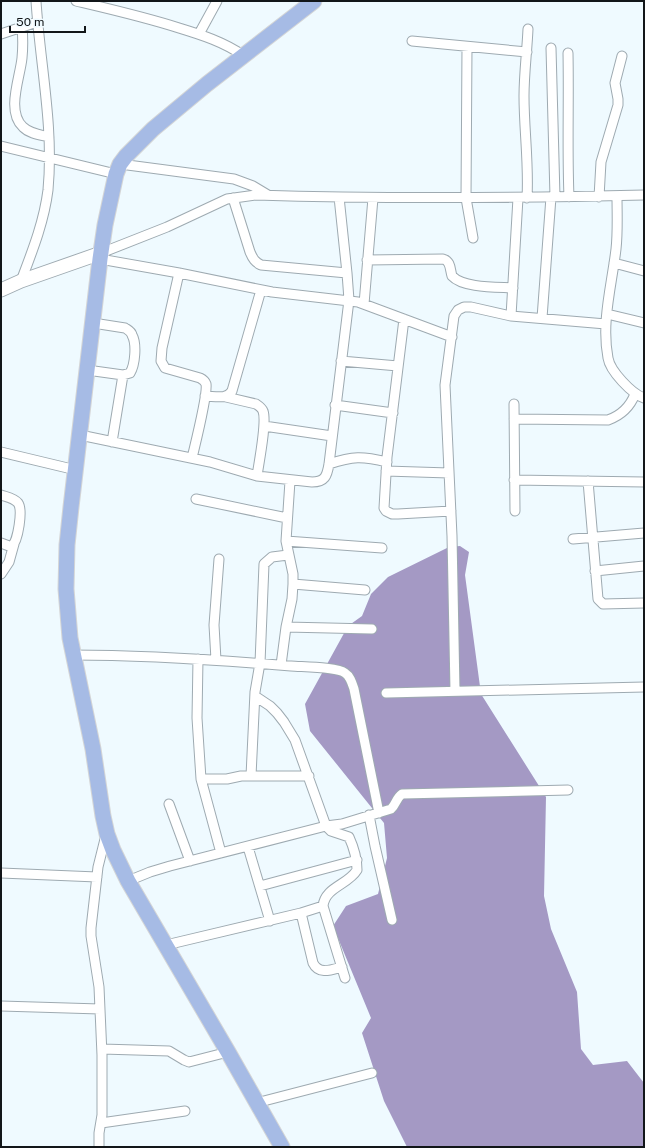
<svg xmlns="http://www.w3.org/2000/svg" width="645" height="1148" viewBox="0 0 645 1148" font-family="'Public Sans',sans-serif">
<style>
.water{fill:#a499c4}
.lines{fill:none;stroke-linecap:round;stroke-linejoin:round}
.street-casing{stroke:#9eaab1;stroke-width:11}
.secondary-casing{stroke:#9eaab1;stroke-width:15}
.primary-casing{stroke:#d4d5d6;stroke-width:17}
.street{stroke:#fff;stroke-width:9}
.secondary{stroke:#fff;stroke-width:13}
.primary{stroke:#a6bbe5;stroke-width:15}
</style>
<rect width="100%" height="100%" fill="#effaff"/>
<path class="water" d="M460,546L469,552L465,575L481,694L546,797L544,896L551,929L577,992L581,1049L593,1065L627,1061L644,1083V1147H407L384,1101L362,1033L371,1018L333,926L346,906L378,894L387,858L384,823L310,731L305,704L348,626L362,616L371,594L388,577L449,547Z"/>
<g class="lines">
<g class="street-casing">
<path id="street" d="M76,1C110,9 145,17 179,28C202,35 224,42 244,56
M22,27C23,38 23,48 22,58C20,78 6,111 23,127C30,134 41,135 49,137
M1,34L37,22
M199,34L217,1
M412,41L527,52
M467,47L466,198L473,238
M551,48L555,197
M568,53C569,101 567,149 569,197
M1,146L116,174
M120,164L234,179L253,186L268,195
M617,196C617,214 618,231 616,249C612,284 601,322 608,358C610,371 632,394 644,398
M599,197L601,162L618,105V99L615,83L622,56
M233,198L250,252C253,259 255,262 261,265L347,273
M527,198C529,164 524,130 524,96C524,74 527,51 528,29
M101,253L167,227L227,199L256,195C385,199 515,198 644,195
M100,259L179,273L272,292L358,302L452,337
M367,260L443,259C451,261 450,270 452,276C463,288 497,287 513,288
M614,263L644,271
M179,273L162,348L161,361L165,368L200,378C202,379 205,381 206,384C208,394 195,445 192,458
M21,281C32,252 44,222 48,190C54,127 40,64 36,1
M364,304L373,198
M607,314L644,323
M511,316L518,198
M542,318L551,197
M404,319L387,457L384,508L386,511L392,514H398L451,511
M341,361L398,366
M87,370L123,375L130,373C135,365 137,344 132,335C131,331 128,330 125,328L93,323
M205,396C214,396 227,400 232,391L261,290
M226,397L256,404C259,406 262,408 263,411C267,422 259,462 257,476
M514,404L515,511
M335,405L393,413
M514,419L608,420C622,415 630,407 635,394
M264,426L332,436
M80,435L210,462L257,476L312,482C325,482 327,476 329,464L349,300L347,273L339,197
M112,442L123,375
M1,452L76,470
M329,464C353,456 362,456 387,462
M386,471L449,473
M514,480L644,482
M588,481L598,599L603,604L644,603
M1,495C7,497 14,498 18,503C23,510 18,541 12,546H9L1,543
M196,499L287,518
M573,539L644,533
M286,541L382,548
M595,571L644,566
M1,574L9,562L14,544
M293,584L365,590
M286,627L372,629
M73,655C146,655 219,660 291,666C303,667 337,667 345,673C350,676 352,683 354,689L379,813
M198,659L197,718L201,779L221,853
M216,660L214,625L219,559
M281,665L286,627L292,599L293,584V574L286,541L290,481
M455,691L452,536L445,385L454,316L458,310L464,307H471L511,316L606,324
M386,693L644,687
M255,696L270,706L277,713L284,722L295,740L326,826L331,831L349,837C354,848 357,859 357,870C348,885 325,887 323,906L345,978
M251,776L255,692L260,663L264,564L272,557L288,555
M201,779H227L241,776H309
M169,804L190,861
M369,815L375,846L392,920
M248,847L270,921
M1,873L97,877
M128,881L150,872L170,866L326,826L342,824L391,809C396,805 396,798 402,794L568,790
M260,886L357,860
M301,913L313,963C319,975 331,970 342,967
M166,945L301,913L323,906
M1,1006L100,1009
M102,1049L169,1051L184,1060L189,1062L228,1052
M256,1103L372,1073
M101,1123L185,1111
M99,1147V1133L102,1115V1055L99,987L91,936V928L98,867L106,835"/>
</g>
<g class="secondary-casing">
<path id="secondary" d="M1,290L21,281L101,253"/>
</g>
<g class="primary-casing">
<path id="primary" d="M282,1147L228,1052L128,881L113,850L107,834L103,816L93,749L70,638L66,589L67,545L71,507L100,259L105,225L116,174L120,164L126,156L153,129L207,84L314,1"/>
</g>
<use href="#street" class="street"/>
<use href="#secondary" class="secondary"/>
<use href="#primary" class="primary"/>
</g>
<rect width="645" height="1148" fill="none" stroke="#121619" stroke-width="4"/>
<path d="M10 26v6h75v-6" fill="none" stroke="#121619" stroke-width="2"/>
<text x="16" y="26" font-size="12" fill="#121619" stroke="#effaff" stroke-width="3" paint-order="stroke">50 m</text>
</svg>
